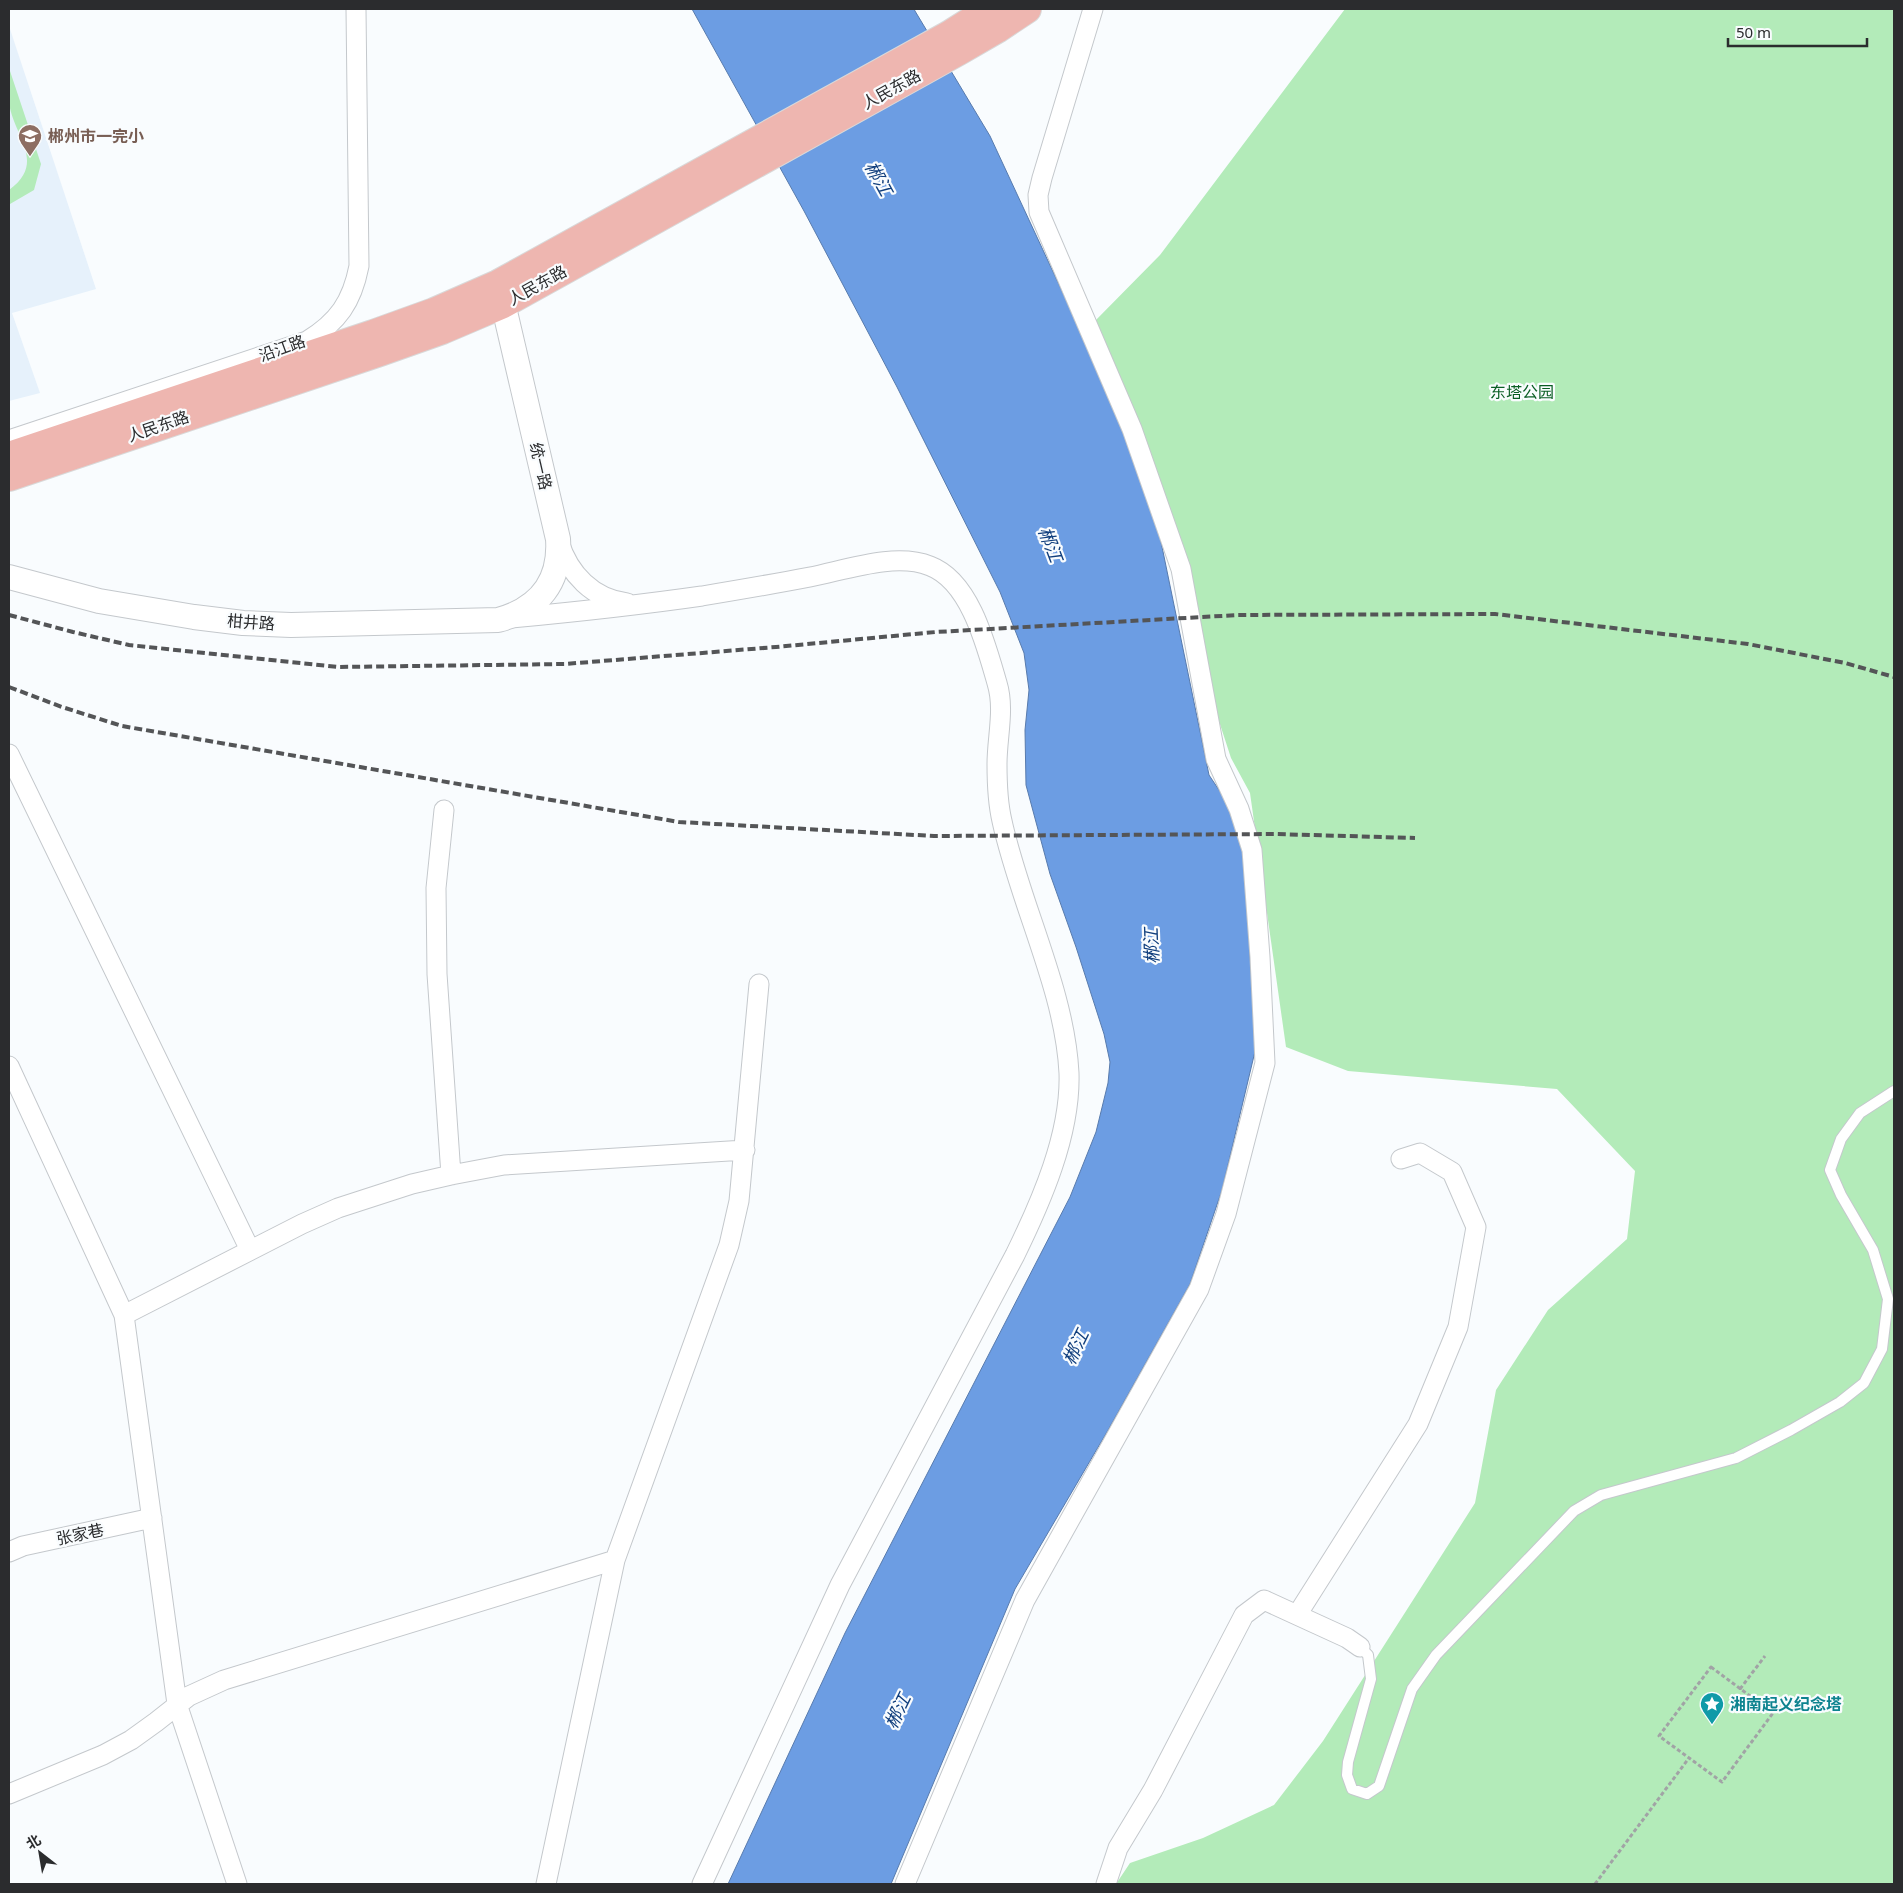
<svg xmlns="http://www.w3.org/2000/svg" width="1903" height="1893" viewBox="0 0 1903 1893" font-family="'Noto Sans','Noto Sans SC',sans-serif">
<style>
.built{fill:#e6f1fb}
.green{fill:#b3ebb9}
.water{fill:#6c9de3;stroke:#587bad}
.lines{fill:none;stroke-linecap:round;stroke-linejoin:round}
.service-casing{stroke:#c4c8cc;stroke-width:12}
.minor-casing{stroke:#c4c8cc;stroke-width:21}
.tertiary-casing{stroke:#c4c8cc;stroke-width:26}
.primary-casing{stroke:#d9d9d9;stroke-width:30}
.path{stroke:#a1a3a5;stroke-width:3;stroke-dasharray:4 2.5;stroke-linecap:butt}
.service{stroke:#fff;stroke-width:10}
.minor{stroke:#fff;stroke-width:19}
.tertiary{stroke:#fff;stroke-width:24}
.primary{stroke:#eeb6b0;stroke-width:28}
.rail{stroke:#545557;stroke-width:4;stroke-dasharray:8 4;stroke-linecap:butt}
.labels{text-anchor:middle;dominant-baseline:central;stroke-width:4.5;stroke-linejoin:round;paint-order:stroke}
.street-label{font-size:16px;fill:#2b2c2e;stroke:#f9fcfe}
.education-label{font-size:16px;font-weight:bold;fill:#785e54;stroke:#f9fcfe;text-anchor:start}
.park-label{font-size:16px;fill:#0a5e24;stroke:#f9fcfe}
.culture-label{font-size:16px;font-weight:bold;fill:#0d838f;stroke:#f9fcfe;text-anchor:start}
.water-label{font-size:18px;font-style:italic;fill:#103e7d;stroke:#f9fcfe}
</style>
<rect width="100%" height="100%" fill="#f9fcfe"/>
<path class="built" d="M9,26L96,289L12,313L40,393L9,401Z"/>
<path class="green" d="M1345,9H1894V1884H1116L1130,1863L1203,1838L1274,1805L1323,1741L1475,1503L1496,1390L1548,1310L1627,1239L1635,1171L1557,1089L1348,1071L1286,1047L1250,793L1231,758L1217,715L1188,569L1093,323L1160,255Z
M9,68L41,164L34,190L10,204L9,190C47,162 14,137 9,103C7,92 9,79 9,68Z"/>
<path class="water" d="M692,9H914L915,11L990,136L1095,362L1153,503L1209,775L1229,805L1247,863L1250,956L1257,1043L1222,1190L1190,1284L1107,1432L1015,1589L891,1884H728L845,1633L1070,1197L1096,1132L1108,1083L1110,1062L1104,1034L1076,947L1050,874L1026,785L1025,730L1029,690L1024,653L1000,592L897,387L804,211Z"/>
<g class="lines">
<g class="service-casing">
<path id="service" d="M1360,1647L1368,1655L1371,1679L1348,1762L1347,1775L1352,1789L1367,1794L1379,1786L1412,1689L1436,1655L1574,1511L1601,1495L1736,1458L1791,1430L1840,1402L1864,1383L1882,1349L1888,1299L1873,1250L1841,1195L1830,1170L1841,1139L1860,1113L1894,1091"/>
</g>
<g class="minor-casing">
<path id="minor" d="M9,440L307,341C338,322 352,302 359,266L356,9
M559,542C569,574 593,599 627,603
M511,618C575,612 639,605 702,596C738,590 774,584 810,577C846,570 895,552 930,566C970,581 986,645 997,683C1005,709 997,737 997,764C997,782 998,804 1002,821C1020,904 1065,990 1069,1073C1071,1134 1041,1202 1015,1255L840,1585L702,1884
M9,754L250,1250
M444,810L436,888L437,974L451,1175
M9,1066L124,1315L177,1704L237,1884
M124,1315L302,1224L338,1208L412,1184L451,1175L504,1165L745,1150
M9,1552L23,1546L152,1518
M1297,1615L1418,1424L1458,1327L1476,1227L1452,1172L1420,1153L1401,1159
M9,1794L103,1755L131,1740L156,1722L189,1696L224,1680L615,1560
M546,1884L615,1560L729,1245L739,1201L759,984
M905,1884L1025,1600L1199,1289L1226,1214L1265,1063L1260,957L1252,850L1239,809L1216,759L1181,569L1132,429L1039,212L1038,195L1042,178L1093,9
M1106,1884L1118,1848L1153,1790L1244,1615L1264,1600L1347,1638L1360,1647"/>
</g>
<g class="tertiary-casing">
<path id="tertiary" d="M9,577L99,601L194,617L243,623L291,625L498,620C539,609 561,582 558,539L499,286"/>
</g>
<g class="primary-casing">
<path id="primary" d="M9,456L373,334L434,312L498,284L949,35L990,9
M9,477L380,352L442,330L503,304L959,51L997,29L1027,9"/>
</g>
<path class="path" d="M1711,1667L1773,1713L1722,1782L1659,1736Z
M1740,1689L1765,1656
M1595,1884L1689,1758"/>
<use href="#service" class="service"/>
<use href="#minor" class="minor"/>
<use href="#tertiary" class="tertiary"/>
<use href="#primary" class="primary"/>
<path class="rail" d="M9,615L73,632L129,645L338,667L565,664L776,647L936,632L1238,615L1495,614L1748,644L1845,663L1894,677
M9,687L62,707L122,726L679,822L934,836L1276,834L1415,838"/>
</g>
<defs>
<g id="school-pin" transform="scale(1.25)"><path d="M0 17L-7.5 6A9.5 9.5 0 1 1 7.5 6Z" fill="#8d6e63" stroke="#f9fcfe"/><path d="M0-5L7-2L0 1L-7-2ZM-4 1L0 2.5L4 1V4Q0 6-4 4Z" fill="#fff"/></g>
<g id="sight-pin" transform="scale(1.25)"><path d="M0 17L-7.5 6A9.5 9.5 0 1 1 7.5 6Z" fill="#0f9aa8" stroke="#f9fcfe"/><path d="M0-6L1.8-2.2L6-1.7L2.9 1.2L3.7 5.4L0 3.3L-3.7 5.4L-2.9 1.2L-6-1.7L-1.8-2.2Z" fill="#fff"/></g>
</defs>
<g fill-rule="evenodd">
<use href="#school-pin" x="30" y="136"/>
<use href="#sight-pin" x="1712" y="1704"/>
</g>
<g class="labels">
<g class="street-label">
<text transform="translate(891 89) rotate(-29)">人民东路</text>
<text transform="translate(537 285) rotate(-29)">人民东路</text>
<text transform="translate(282 348) rotate(-20)">沿江路</text>
<text transform="translate(158 426) rotate(-19)">人民东路</text>
<text transform="translate(541 466) rotate(77)">统一路</text>
<text transform="translate(251 622) rotate(4)">柑井路</text>
<text transform="translate(80 1534) rotate(-12)">张家巷</text>
</g>
<g class="education-label">
<text x="48" y="136">郴州市一完小</text>
</g>
<g class="park-label">
<text x="1522" y="392">东塔公园</text>
</g>
<g class="culture-label">
<text x="1730" y="1704">湘南起义纪念塔</text>
</g>
<g class="water-label">
<text transform="translate(879 178) rotate(61)">郴江</text>
<text transform="translate(1051 544) rotate(69)">郴江</text>
<text transform="translate(1151 946) rotate(-92)">郴江</text>
<text transform="translate(1075 1347) rotate(-64)">郴江</text>
<text transform="translate(897 1711) rotate(-64)">郴江</text>
</g>
</g>
<rect width="1903" height="1893" fill="none" stroke="#2b2c2e" stroke-width="20"/>
<g transform="translate(40 1853) rotate(329)" stroke="#f9fcfe" stroke-width="4" paint-order="stroke">
<path d="M0-4L9 19L0 12L-9 19Z" fill="#2b2c2e"/>
<text y="-8" font-size="14" font-weight="bold" text-anchor="middle" fill="#2b2c2e">北</text>
</g>
<path d="M1728 38v8h139v-8" fill="none" stroke="#2b2c2e" stroke-width="2.5"/>
<text x="1736" y="38" font-size="15" fill="#2b2c2e" stroke="#f9fcfe" stroke-width="4" paint-order="stroke">50 m</text>
</svg>
